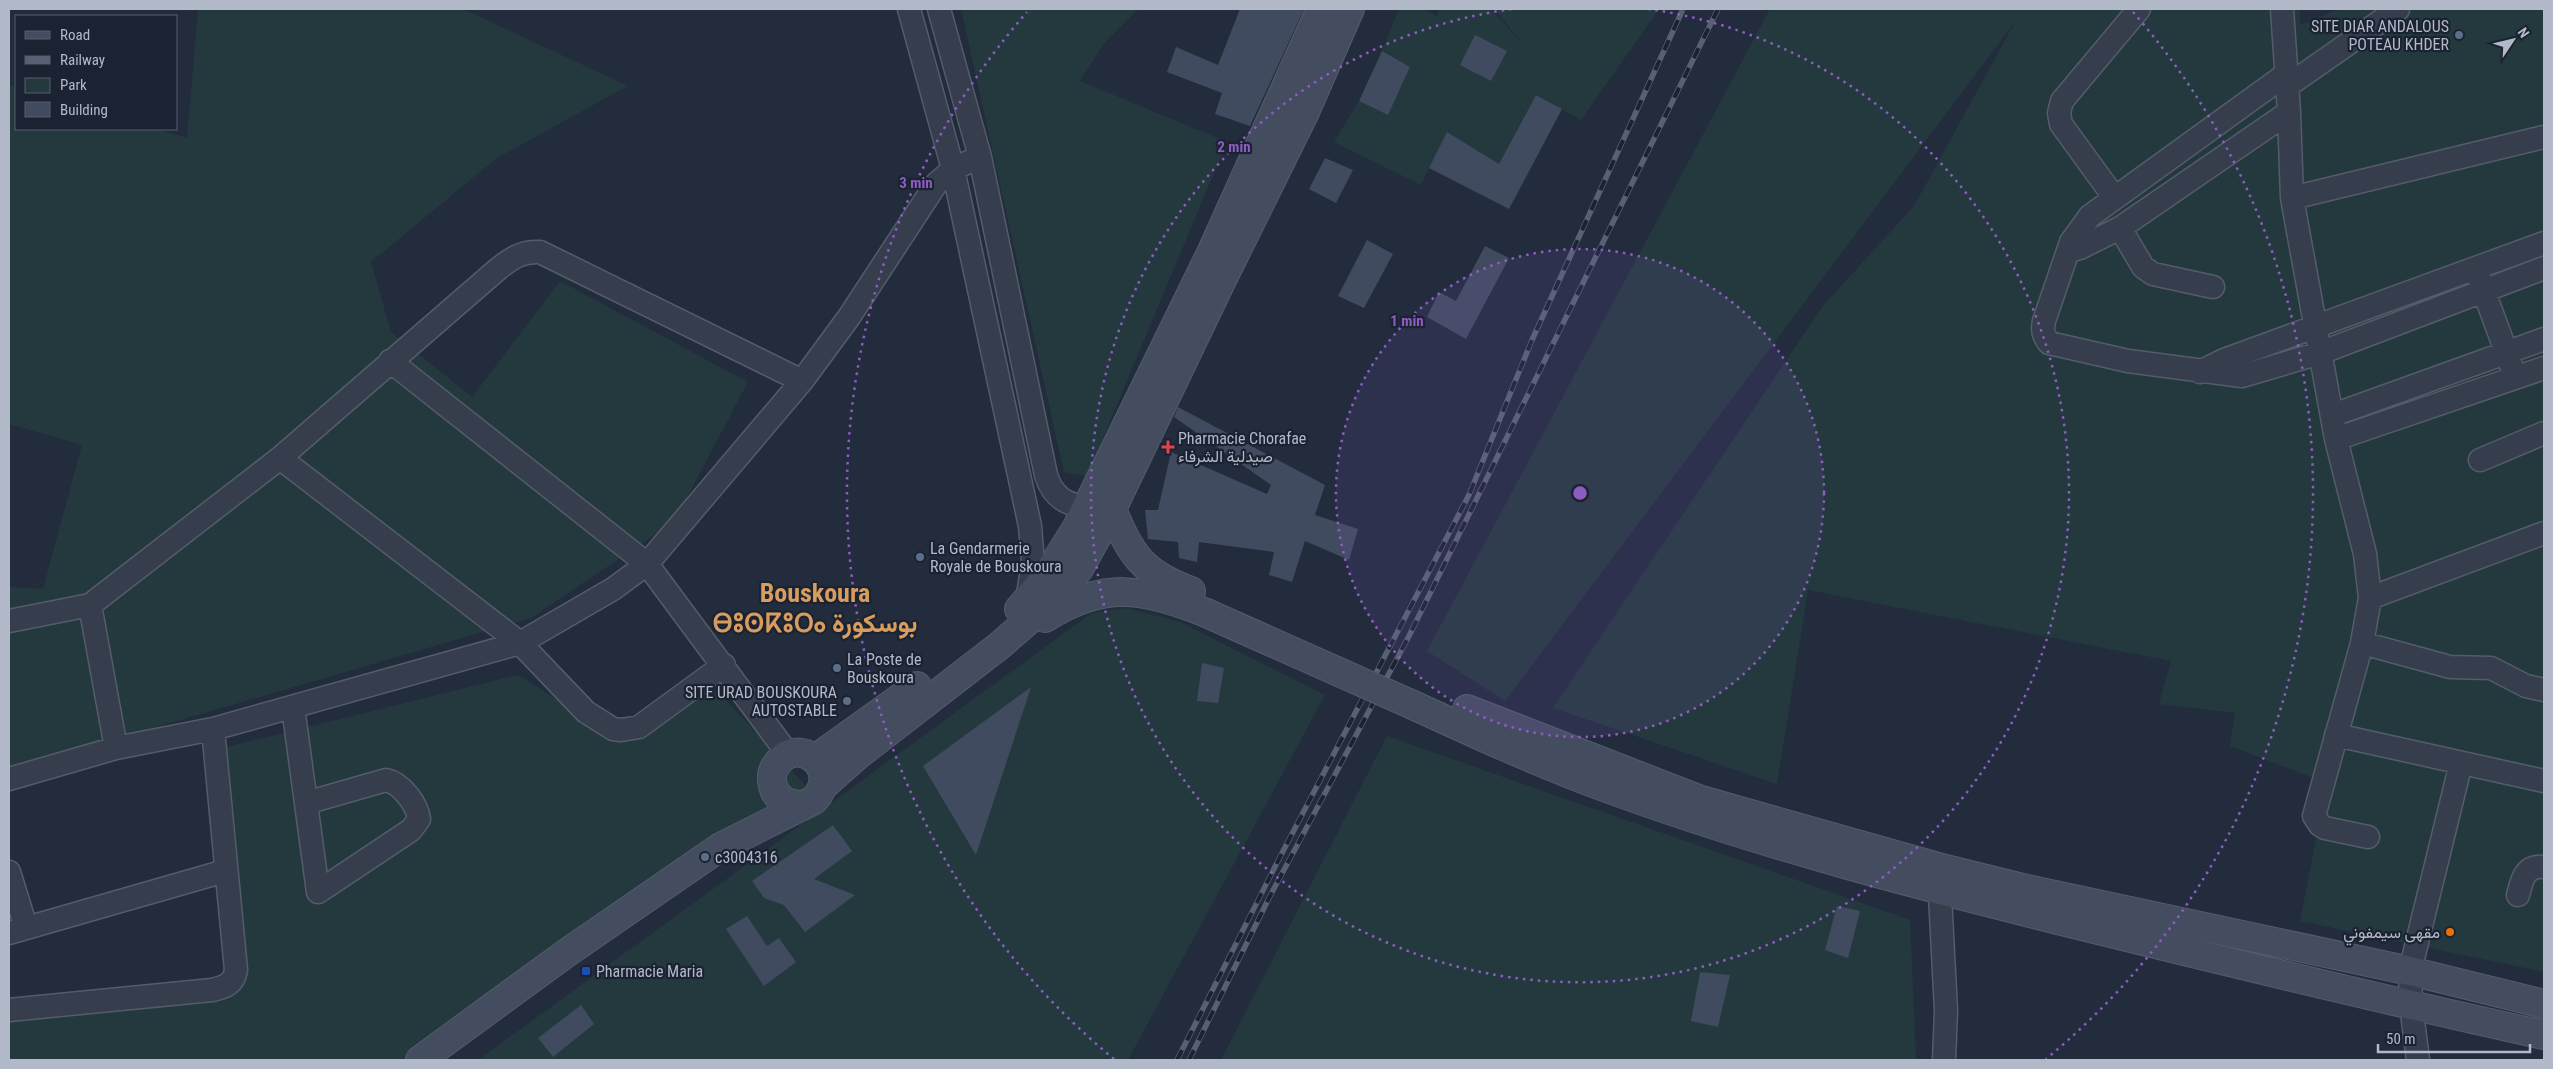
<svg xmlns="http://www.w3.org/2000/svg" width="2553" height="1069" viewBox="0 0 2553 1069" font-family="'Roboto Condensed',Vazirmatn,'Noto Sans Tifinagh',sans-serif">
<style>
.green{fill:#24393e}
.building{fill:#414b5f}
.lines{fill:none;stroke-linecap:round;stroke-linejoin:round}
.street-casing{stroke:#545c6b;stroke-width:25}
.secondary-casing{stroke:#545c6b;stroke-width:30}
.street{stroke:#363e4d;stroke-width:22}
.secondary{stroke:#444c60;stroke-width:28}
.rail-casing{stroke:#586174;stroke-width:5.5}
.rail{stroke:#1b2332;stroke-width:4;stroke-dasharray:11;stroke-linecap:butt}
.secondary-bridge-casing{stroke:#545c6b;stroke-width:30;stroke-linecap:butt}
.secondary-bridge{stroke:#444c60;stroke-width:28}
.ring{fill:none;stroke:#8e5dc2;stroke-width:2.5;stroke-dasharray:2.5 5}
.service-dot{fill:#5c6f8a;stroke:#1b2332;stroke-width:2}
.health-dot{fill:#e0444e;stroke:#1b2332;stroke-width:2}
.food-dot{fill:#e8710a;stroke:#1b2332;stroke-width:2}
.transit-dot{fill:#1a4fb4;stroke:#1b2332;stroke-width:2}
.labels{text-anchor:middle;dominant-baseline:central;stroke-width:4.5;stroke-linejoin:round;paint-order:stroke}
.poi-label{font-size:16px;fill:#b2b9c8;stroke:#1b2332;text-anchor:start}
.town-label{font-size:26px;font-weight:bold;fill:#d89d5e;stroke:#1b2332}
.centre{fill:#8e5dc2;stroke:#1b2332;stroke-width:2.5}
.ring-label{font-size:15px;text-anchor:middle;font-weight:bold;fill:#8e5dc2;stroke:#1b2332;stroke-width:4.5;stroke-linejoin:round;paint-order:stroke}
</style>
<rect width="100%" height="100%" fill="#222c3d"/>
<path class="green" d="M198,9H463L628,86L497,158L371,262L391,332L472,397L560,281L748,382L674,522L531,618L9,770V587L43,589L82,445L9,424V85L16,87V129H156L187,138Z
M961,9H1138L1105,42L1080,81L1227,142L1087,476L1064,472Z
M1399,9H1424L1437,16L1440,9H1491L1528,50L1494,9H1659L1581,120L1536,95L1499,164L1447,132L1421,185L1334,142L1359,101L1388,115L1410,67L1382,51Z
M1770,9H2300V25L2340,9H2544V972L2300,921L2327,783L2230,746L2235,713L2159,704L2171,661L1808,590L1777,784L1553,708L1822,307L1914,206L2015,22L1505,701L1427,651Z
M1126,608L1180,622L1325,695L1128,1060H478L1092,613Z
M518,675L618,738L705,678L807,787L436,1060H9V1008L227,987L206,752Z
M1387,736L1910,920L1916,1060H1221Z"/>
<path class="building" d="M1240,9H1304L1250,126L1215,114L1222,93L1167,72L1176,47L1218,65Z
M1475,35L1507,51L1491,81L1460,65Z
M1382,51L1410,67L1388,115L1359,101Z
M1536,95L1562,109L1509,209L1429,168L1447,132L1499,164Z
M1325,158L1353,170L1336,203L1309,189Z
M1367,240L1393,254L1364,308L1338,296Z
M1485,246L1509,258L1466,339L1427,317L1439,292L1456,301Z
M1178,407L1325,485L1315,515L1358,529L1349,560L1305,541L1292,582L1269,575L1274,552L1199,542L1197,562L1179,558L1178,542L1148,539L1145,510H1158L1171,452L1267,494L1271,485L1174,417Z
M1202,663L1224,668L1218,703L1197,701Z
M1031,687L976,855L923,766Z
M833,825L852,851L814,879L855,895L805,932L784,905L764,898L752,881Z
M1837,906L1860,911L1848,958L1825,950Z
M747,916L767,946L779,938L796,962L764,986L726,929Z
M1700,972L1730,975L1718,1027L1691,1021Z
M581,1005L594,1024L553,1057L538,1038Z"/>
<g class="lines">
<g class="street-casing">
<path id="street" d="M909,9L953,169L1030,526L1033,563L1027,601
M939,9L980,157L1046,475C1052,495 1065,505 1086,507
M2282,9L2289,112L2292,198L2336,439L2365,554L2370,598L2362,643L2314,816L2320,825L2325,828L2368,837
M2285,75L2090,216L2071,242L2044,321C2042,330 2043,335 2049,343L2128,361L2242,376L2320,353L2544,268
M2286,87L2398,9
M2114,197L2061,124L2059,113L2062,101L2139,9
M2292,198L2544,137
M2120,228L2143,267L2153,274L2213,287
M2069,251L2080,248L2120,228L2289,112
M2479,278L2511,365
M390,361L647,564L788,754
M2200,372L2224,360L2544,243
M2333,415L2544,339
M2336,439L2544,368
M280,458L520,643L586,712L613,729L621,730L639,727L724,665
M2480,460L2544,433
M2370,598L2544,533
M90,605L116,748
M9,621L90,605L280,458L498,269C512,258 522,251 540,252L802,381
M2362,643L2450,667L2491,668L2526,686L2544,690
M293,707L318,892L411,830L419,819C417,804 401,783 386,780L306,803
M2336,735L2544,781
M9,779L116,748L213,729L520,643L613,589L647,564L802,381L849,317L936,184L953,169L980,157
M9,872L26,927
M1939,876L1946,1011L1944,1060
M2518,895C2522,879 2525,865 2544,867
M9,933L225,871
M9,1010L212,990C225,987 234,984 236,970L213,729
M2418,1060L2411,1005L2410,971L2461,763"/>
</g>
<g class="secondary-casing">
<path id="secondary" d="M1112,509C1131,555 1142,573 1191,591
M1019,609L1044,580L1076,529L1212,251L1321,9
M1045,618C1104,581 1141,588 1204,612
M1413,705C1476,734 1539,763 1604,787C1764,846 1929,888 2094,929C2244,966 2394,1002 2544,1035
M1467,709L1701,800L1938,867L2027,889L2410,971L2544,1004
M815,759L917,686
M823,786L858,755L999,646L1059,594L1079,569L1112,509L1221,282L1305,112L1350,9
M420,1060L568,952L719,848L814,800C843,769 798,734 777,764C772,770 771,778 773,786C776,799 787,804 799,805"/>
</g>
<use href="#street" class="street"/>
<use href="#secondary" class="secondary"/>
<g class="rail-casing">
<path id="rail" d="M1177,1060L1281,855L1469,495L1532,340L1683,9
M1189,1060L1270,896L1408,638L1718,9"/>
</g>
<use href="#rail" class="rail"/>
<g class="secondary-bridge-casing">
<path id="secondary-bridge" d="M1204,612L1413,705"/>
</g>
<use href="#secondary-bridge" class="secondary-bridge"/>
</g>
<circle cx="1580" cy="493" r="244" fill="#8e5dc2" fill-opacity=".12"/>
<g class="ring">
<circle cx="1580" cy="493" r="244"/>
<path d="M1648 9A489 489 0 1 1 1512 9"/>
<path d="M1114 1059A733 733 0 0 1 1027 12M2133 12A733 733 0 0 1 2046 1059"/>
</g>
<g class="service-dot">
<circle cx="2459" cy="35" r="5"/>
<circle cx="920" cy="557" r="5"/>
<circle cx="837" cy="668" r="5"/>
<circle cx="847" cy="701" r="5"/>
<circle cx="705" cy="857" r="5"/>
</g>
<path class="health-dot" d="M1165.5 439.5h5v5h5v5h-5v5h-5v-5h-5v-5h5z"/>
<circle class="food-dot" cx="2450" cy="932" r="5"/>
<rect class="transit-dot" x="581" y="966" width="10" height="10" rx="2.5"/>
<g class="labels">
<g class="poi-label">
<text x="2449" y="26" text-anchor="end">SITE DIAR ANDALOUS<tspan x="2449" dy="18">POTEAU KHDER</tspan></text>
<text x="1178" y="438">Pharmacie Chorafae<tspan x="1178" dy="18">صيدلية الشرفاء</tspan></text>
<text x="930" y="548">La Gendarmerie<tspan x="930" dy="18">Royale de Bouskoura</tspan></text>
<text x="847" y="659">La Poste de<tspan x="847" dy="18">Bouskoura</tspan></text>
<text x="837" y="692" text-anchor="end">SITE URAD BOUSKOURA<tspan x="837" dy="18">AUTOSTABLE</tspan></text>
<text x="715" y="857">c3004316</text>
<text x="2440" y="932" text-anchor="end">مقهى سيمفوني</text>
<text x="596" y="971">Pharmacie Maria</text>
</g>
<g class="town-label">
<text x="815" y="593">Bouskoura<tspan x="815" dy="30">ⴱⵓⵙⴽⵓⵔⴰ بوسكورة</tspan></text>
</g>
</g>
<circle cx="1580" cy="493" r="8" class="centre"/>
<g class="ring-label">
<text x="1234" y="152">2 min</text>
<text x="916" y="188">3 min</text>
<text x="1407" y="326">1 min</text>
</g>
<rect width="2553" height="1069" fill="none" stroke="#b2b9c8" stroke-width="20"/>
<rect x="15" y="15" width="162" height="115" fill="#1b2332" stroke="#575f6e"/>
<rect x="25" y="31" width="25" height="8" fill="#444c60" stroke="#575f6e"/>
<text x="60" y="40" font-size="15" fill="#b2b9c8">Road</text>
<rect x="25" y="56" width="25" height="8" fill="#586174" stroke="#575f6e"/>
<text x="60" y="65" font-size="15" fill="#b2b9c8">Railway</text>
<rect x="25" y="78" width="25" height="15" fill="#24393e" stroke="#575f6e"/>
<text x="60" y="90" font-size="15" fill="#b2b9c8">Park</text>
<rect x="25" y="102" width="25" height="15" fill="#414b5f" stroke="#575f6e"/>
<text x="60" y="115" font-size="15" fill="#b2b9c8">Building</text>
<g transform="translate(2513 40) rotate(55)" stroke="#1b2332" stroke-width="4" paint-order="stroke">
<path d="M0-4L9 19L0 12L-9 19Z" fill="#b2b9c8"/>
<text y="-8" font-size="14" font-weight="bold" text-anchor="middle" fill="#b2b9c8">N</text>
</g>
<path d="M2378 1044v8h152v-8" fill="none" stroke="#b2b9c8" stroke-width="2.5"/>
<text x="2386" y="1044" font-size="15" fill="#b2b9c8" stroke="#1b2332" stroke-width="4" paint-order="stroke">50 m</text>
</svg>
